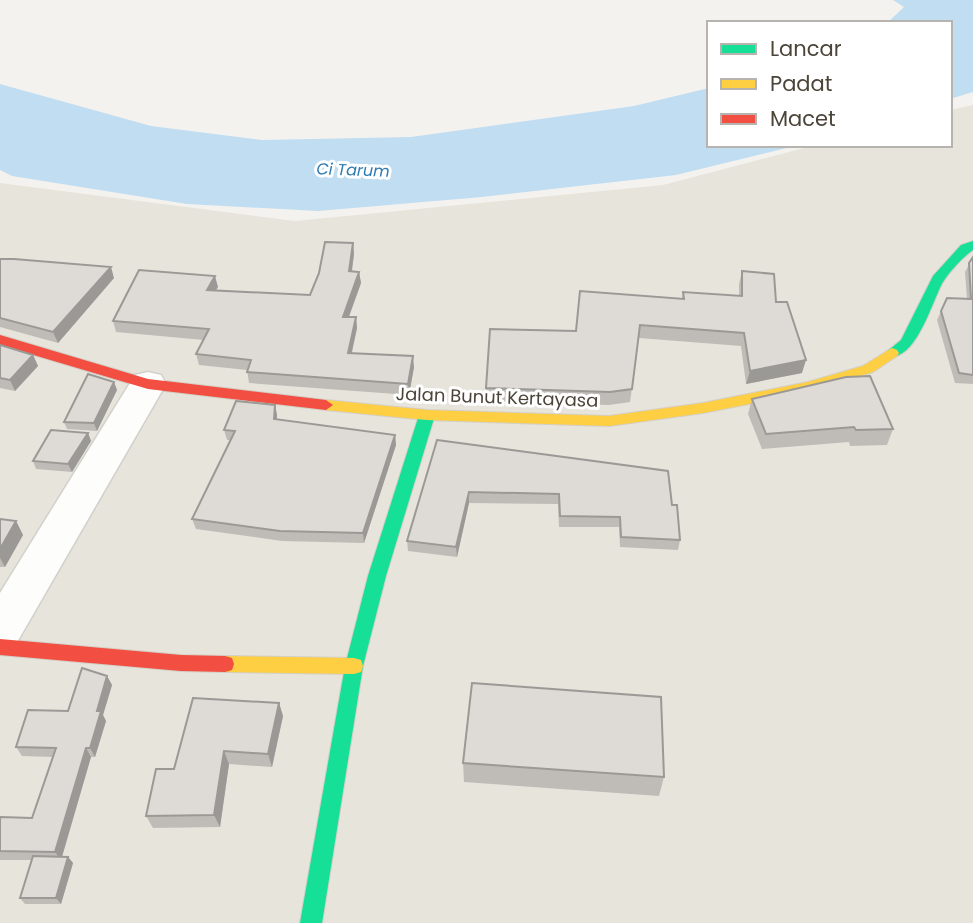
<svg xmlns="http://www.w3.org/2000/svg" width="973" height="923" viewBox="0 0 973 923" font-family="Poppins,sans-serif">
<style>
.residential{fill:#e7e4dc}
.water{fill:#c0ddf1}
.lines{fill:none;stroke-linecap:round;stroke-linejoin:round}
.street-casing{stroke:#d2d0cb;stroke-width:3}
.fast-casing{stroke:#d3cfc5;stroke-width:2}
.slow-casing{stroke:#d3cfc5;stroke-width:2}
.jam-casing{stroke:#d3cfc5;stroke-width:2}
.street{fill:#fdfdfc;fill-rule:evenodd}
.fast{fill:#16e098;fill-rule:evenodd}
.slow{fill:#ffcf43;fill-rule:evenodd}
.jam{fill:#f24e42;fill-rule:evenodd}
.wall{fill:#bfbcb8}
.shaded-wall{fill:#9b9996}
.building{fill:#dedbd6;stroke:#9b9996;stroke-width:2}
.labels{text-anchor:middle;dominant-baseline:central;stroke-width:6;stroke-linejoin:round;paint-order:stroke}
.far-water-label{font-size:16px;font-style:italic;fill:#2e7ab2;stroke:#fff}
.street-label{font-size:18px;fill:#4b4439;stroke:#fff}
</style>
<rect width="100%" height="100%" fill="#f4f2ee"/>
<path class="residential" d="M973,105V923H0V183L295,221L663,185L816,145H950V110Z"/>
<path class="water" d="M893,0H973V92L950,99V23H887L904,7Z
M0,84L151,126L262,140L411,137L634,106L709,88V145H799L676,175L482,197L318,211L187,204L12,176L0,170Z"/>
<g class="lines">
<g class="street-casing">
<path id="street" d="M148,372L161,375L166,384L16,644L0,650V593L135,375Z"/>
</g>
<g class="fast-casing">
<path id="fast" d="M973,241V250C963,257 950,271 943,282C932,301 916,363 887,356L885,353L901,340L933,276L961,245Z
M427,410L435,415L386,576L363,666L322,923H300L345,666L368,576L419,415Z"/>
</g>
<g class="slow-casing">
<path id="slow" d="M892,348L897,350L899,353L897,356L873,372L809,392L703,413L609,426L427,420L326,410L319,405L326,400L427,410L609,416L703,403L808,382L863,366Z
M225,656L354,658L361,660L363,666L361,672L354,674L225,672L218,670L216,664L218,658Z"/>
</g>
<g class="jam-casing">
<path id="jam" d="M0,335L148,379L326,400L333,405L326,410L148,389L0,345Z
M0,639L181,655L225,656L232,658L234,664L232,670L225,672L181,671L0,655Z"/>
</g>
<use href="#street" class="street"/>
<use href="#fast" class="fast"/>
<use href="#slow" class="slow"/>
<use href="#jam" class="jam"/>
</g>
<path class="wall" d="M353,243L354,254L352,272H359L361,283L348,317H356L357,328L352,353L414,367L409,395L249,383L247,370L199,365L196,354L204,340L116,332L113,321L218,287L215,291L310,295Z
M973,257V384L955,383L937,320L941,311L967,299L965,272Z
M0,259L114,278L58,343L0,327Z
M742,271L776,302L802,373L746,384L741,346L639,338L630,402L609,405L486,401V388L576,331L682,298L683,292L739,296V284Z
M0,345L33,355L38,366L15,391L0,388Z
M114,382L117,390L97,431L67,429L64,422Z
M752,399L893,429L887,445L850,446L849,442L762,449L748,414Z
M275,405L277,415V420L395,435L396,445L364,543L282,541L196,529L192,519L230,440H227L224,430Z
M88,433L91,441L72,472L36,469L33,461Z
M437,440L680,540L678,550L620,547L619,527H559L558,504L469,503L457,557L408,551L407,541Z
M0,519L16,521L23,535L5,567H0Z
M107,676L112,685L103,715L106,721L95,757H91L62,857H68L73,863L61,904H25L20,898L32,860H0V817L32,818L53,757L22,756L16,747L68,711Z
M279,703L283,716L272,767L229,764L220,827L153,828L146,816L174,769Z
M463,763L664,777L659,796L464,782Z"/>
<path class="shaded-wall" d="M353,243L354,254L350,282L349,271Z
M111,267L114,278L58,343L53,332Z
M359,272L361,283L345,328L343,317Z
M215,276L218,287L209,301L207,290Z
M356,317L357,328L349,364L348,353Z
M33,355L38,366L15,391L10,380Z
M413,356L414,367L409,395L408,384Z
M806,360L802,373L746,384L750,371Z
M114,382L117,390L97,431L94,423Z
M275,405L277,415L276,429L274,419Z
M88,433L91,441L72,472L68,464Z
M395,435L396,445L364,543L363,533Z
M469,492V503L457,557L456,547Z
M16,521L23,535L5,567L0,558V549Z
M107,676L112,685L103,715L106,721L95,757L90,748L97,711Z
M279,703L283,716L272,767L268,754Z
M86,748L91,757L61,860L55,852Z
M224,751L229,764L220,827L214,815Z
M68,857L73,863L61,904L56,898Z"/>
<path class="building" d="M325,242L353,243L349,271L359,272L343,317H356L348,353L413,356L408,384L247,372L251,360L196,354L209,329L113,321L139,270L215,276L207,290L310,295L319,273Z
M973,257V375L959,373L941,311L947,298L971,299L969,263Z
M0,259H14L111,267L53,332L0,318Z
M742,271L774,274L776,302H787L806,360L750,371L744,333L640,325L632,389L610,392L486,388L490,329L576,331L580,291L684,299L683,292L742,296Z
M0,345L33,355L10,380L0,378Z
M88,374L114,382L94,423L64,422Z
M870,376L893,429L856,430L854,427L766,434L752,399L846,377Z
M236,401L275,405L274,419L395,435L363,533L280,531L192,519L235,431L224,430Z
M51,430L88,433L68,464L33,461Z
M437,440L668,471L672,505H677L680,540L621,537L620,517L560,516L559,494L469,492L456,547L407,541Z
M0,519L16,521L0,549Z
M82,668L107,676L97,711H101L90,748H86L55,852L0,851V817L32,818L56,748L16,747L28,710L68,711Z
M472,683L661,697L664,777L463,763Z
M193,698L279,703L268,754L224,751L214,815L146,816L156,769H174Z
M33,856L68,857L56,898H20Z"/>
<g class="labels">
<g class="far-water-label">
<text transform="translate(353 170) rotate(2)">Ci Tarum</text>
</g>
<g class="street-label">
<text transform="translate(497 397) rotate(2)">Jalan Bunut Kertayasa</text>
</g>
</g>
<rect x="707" y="21" width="245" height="126" fill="#ffffff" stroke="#b7b4b0" stroke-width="2"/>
<rect x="721" y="44" width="35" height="10" fill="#16e098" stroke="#b7b4b0" stroke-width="2"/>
<text x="770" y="56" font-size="21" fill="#4b4439">Lancar</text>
<rect x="721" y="79" width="35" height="10" fill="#ffcf43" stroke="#b7b4b0" stroke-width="2"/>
<text x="770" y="91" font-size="21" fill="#4b4439">Padat</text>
<rect x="721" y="114" width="35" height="10" fill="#f24e42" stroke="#b7b4b0" stroke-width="2"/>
<text x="770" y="126" font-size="21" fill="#4b4439">Macet</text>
</svg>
